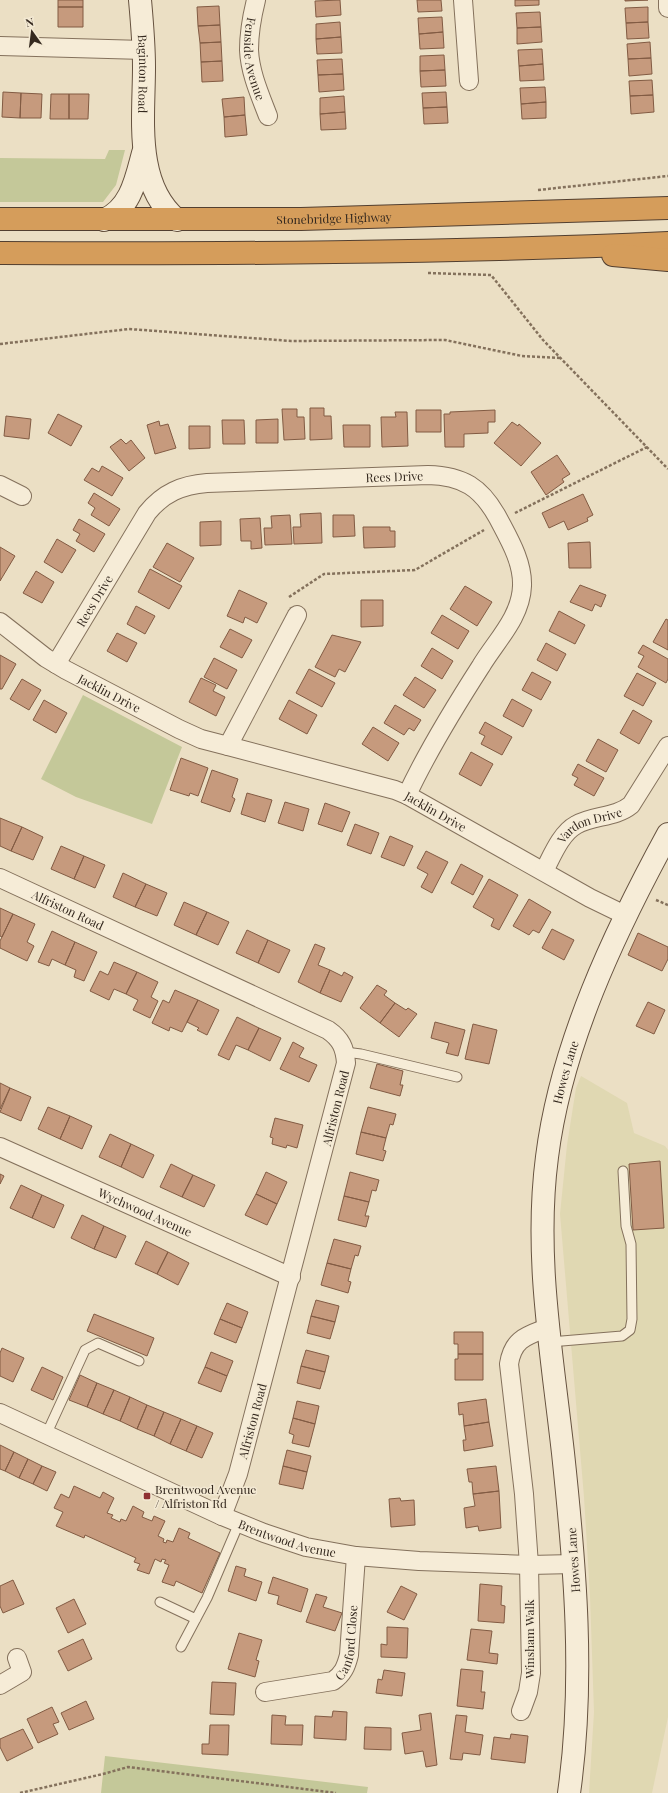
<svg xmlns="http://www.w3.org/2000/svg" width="668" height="1793" viewBox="0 0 668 1793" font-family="'Playfair Display',serif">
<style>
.farmland{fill:#e0d8b2}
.green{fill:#c4c899}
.building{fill:#c69a7d;stroke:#825b43}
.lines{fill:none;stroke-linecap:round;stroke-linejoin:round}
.lane-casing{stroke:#84715c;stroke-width:11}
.street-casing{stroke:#84715c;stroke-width:20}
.secondary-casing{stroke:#66523f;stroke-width:24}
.highway-casing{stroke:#523f30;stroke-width:24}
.path{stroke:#84715c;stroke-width:2.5;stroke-dasharray:3 2;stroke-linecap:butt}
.lane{stroke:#f6ecd7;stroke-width:9}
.street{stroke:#f6ecd7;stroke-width:18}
.secondary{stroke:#f6ecd7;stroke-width:22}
.highway{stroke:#d59d5b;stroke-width:22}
.poi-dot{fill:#8f3032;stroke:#f3e9d3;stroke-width:1.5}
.labels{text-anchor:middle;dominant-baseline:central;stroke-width:3;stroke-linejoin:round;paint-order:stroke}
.street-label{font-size:12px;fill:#35291f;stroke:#f3e9d3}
.poi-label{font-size:12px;fill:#35291f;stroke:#f3e9d3;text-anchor:start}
</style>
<rect width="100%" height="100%" fill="#ebdfc4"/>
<path class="farmland" d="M581,1076L627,1103L634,1133L665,1146L668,1150V1717L652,1793H589L594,1712L590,1596L584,1497L560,1214L567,1145L576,1088Z"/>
<path class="green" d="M109,150H125L116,185L103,202H0V158L105,159Z
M83,695L182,747L152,824L76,797L41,779Z
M105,1756L368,1787L367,1793H101Z"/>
<path class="building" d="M58,0H83V7H58Z
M340,0L341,15L316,17L315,1Z
M417,0H441L442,11L418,12Z
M515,0H539V5L515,6Z
M625,0H648L625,1Z
M219,6L220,25L198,26L197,7Z
M58,7H83V27H58Z
M648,7V22L626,23L625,8Z
M540,12L541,27L517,28L516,13Z
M442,17L443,32L419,34L418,18Z
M340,22L341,37L316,39V24Z
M648,22L649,38L627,39L626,23Z
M220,25L221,42L200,43L198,26Z
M541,27L542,42L517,44V28Z
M443,32L444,48L420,49L419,34Z
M341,37L342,53L317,54L316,39Z
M221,42L222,61L201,62L200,43Z
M650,42L651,58L628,59L627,44Z
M542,49L543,64L519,66L518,50Z
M444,55L445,70L420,71V56Z
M651,58L652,74L629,76L628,59Z
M342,59L343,74L318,75L317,60Z
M222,61L223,81L202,82L201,62Z
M543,64L544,80L520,81L519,66Z
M445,70L446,86L421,87L420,71Z
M343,74L344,90L319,92L318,75Z
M652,80L653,95L630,96L629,81Z
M545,87L546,102L521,104L520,88Z
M3,92L21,93L20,118L2,117Z
M446,92L447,107L423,108L422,93Z
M21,93L42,94L41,118H20Z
M51,94H69V119H50Z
M69,94H89L88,119H69Z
M653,95L654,112L631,114L630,96Z
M344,96L345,112L320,114V98Z
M244,97L245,115L224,117L222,99Z
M546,102V118L522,119L521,104Z
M447,107L448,123L424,124L423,108Z
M345,112L346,129L321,130L320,114Z
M245,115L247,135L225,137L224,117Z
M310,408H324V416H331L332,439L310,440Z
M282,409H297V417H304L305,439L284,440Z
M416,410H441V432H416Z
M495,410V422H488V433L464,434V447H445L444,414H450V412Z
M395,412H407L408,446L382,447L381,417H396Z
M58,414L82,426L71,446L48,433Z
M6,416L31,419L29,439L4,436Z
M278,419V443H256V420Z
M222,420H244L245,444H223Z
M159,421L160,426L168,424L176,448L155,454L147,425Z
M512,422L518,426L519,424L541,443L521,466L494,443Z
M343,425H370V447H344Z
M189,426H210V448L189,449Z
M121,439L126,444L131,440L145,458L129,471L110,447Z
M557,455L570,474L562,479L564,482L546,495L531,472Z
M102,466L123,478L112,496L84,480L92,468L99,472Z
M94,493L120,509L109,526L91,515L95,508L88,503Z
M583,494L593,515L587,518L588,521L568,530L564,521L549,528L542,513Z
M321,513L322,543L294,544L293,527H301L300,514Z
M290,515L292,544L265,545L264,528H272L271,516Z
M333,515H354L355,536L333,537Z
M260,518L262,548L251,549V541H241L240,519Z
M79,519L105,534L94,552L76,541L80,534L73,530Z
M221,521V545L200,546V522Z
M363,527H390V531H395V547L364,548Z
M57,539L76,550L62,573L44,562Z
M590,542L591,568H569L568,543Z
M167,543L194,558L180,582L153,567Z
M0,547L15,556L0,581Z
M150,569L182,586L169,609L138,592Z
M36,571L54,582L42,603L23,593Z
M580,585L606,595L601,607L595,604L592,611L570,602Z
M465,586L492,602L477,626L450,609Z
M239,590L267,603L257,623L245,617L243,623L227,616Z
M361,600H383V626L361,627Z
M136,606L155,616L145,634L127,624Z
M559,611L585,625L575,644L549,631Z
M442,615L469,631L458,649L431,633Z
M666,619L668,620V650L653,642Z
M230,629L252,640L242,658L220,647Z
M117,633L137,643L127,662L107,651Z
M332,635L361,642L345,672L339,669L335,677L315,667Z
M546,643L566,654L557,671L537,660Z
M643,645L668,659V679L666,683L638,667L644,656L638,653Z
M432,648L453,661L442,679L421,666Z
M0,655L16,664L2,689H0Z
M214,658L237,670L227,689L204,677Z
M309,669L335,683L322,707L296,693Z
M532,672L551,682L541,700L522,690Z
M637,673L656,683L643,706L624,696Z
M415,677L436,690L424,708L403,695Z
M201,678L216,685L213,691L225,697L216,716L189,702Z
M22,679L41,690L29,710L10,699Z
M512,699L532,710L523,727L503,716Z
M44,700L67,713L56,733L33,720Z
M289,700L317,715L307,734L279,719Z
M395,705L421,720L414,731L409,728L404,735L384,723Z
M633,710L652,721L639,744L620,733Z
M485,722L512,737L502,755L481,744L485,736L479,733Z
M373,727L399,743L388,761L362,744Z
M598,739L618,750L606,772L586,761Z
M471,752L493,764L481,786L459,774Z
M181,758L208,768L198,796L190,793L189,796L170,790Z
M578,764L604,778L594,796L574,785L578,778L572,775Z
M212,770L238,779L232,797L235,799L230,812L201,802Z
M247,793L272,800L265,822L241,814Z
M285,802L309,809L303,831L278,823Z
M325,803L350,812L342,832L318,824Z
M0,818L22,827L11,851L0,846Z
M355,824L379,833L371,854L347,845Z
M22,827L43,837L33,860L11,851Z
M390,836L413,846L404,866L381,857Z
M61,846L84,856L74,879L51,869Z
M426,851L448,862L432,893L421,887L428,874L417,868Z
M84,856L105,865L95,888L74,879Z
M461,864L483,876L473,895L451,883Z
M123,873L146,884L135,907L113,897Z
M489,879L518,895L499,930L491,926L494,919L473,907Z
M146,884L167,893L157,916L135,907Z
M529,899L551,912L539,933L533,930L529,935L513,926Z
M184,902L207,912L196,935L174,925Z
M0,908L13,914L2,937L0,936Z
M207,912L229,922L218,945L196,935Z
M13,914L35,924L27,942L34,946L27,961L0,948V941Z
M552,929L574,940L564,960L542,948Z
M247,930L268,940L258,963L236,953Z
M52,931L75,942L65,965L52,959L49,966L38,962Z
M638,933L668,947V959L662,971L628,955Z
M268,940L290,950L279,973L258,963Z
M75,942L97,952L84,981L74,977L76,970L65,965Z
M315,944L325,948L318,965L330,970L320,993L298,982Z
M114,962L137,972L126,994L114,989L109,1000L90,991L100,971L108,975Z
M330,970L342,976L344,972L353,977L341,1002L320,993Z
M137,972L158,982L151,997L158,1001L150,1018L133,1010L138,1000L126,994Z
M377,985L387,991L384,995L395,1003L380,1023L360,1008Z
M175,990L198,1000L182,1032L170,1027L169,1031L152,1023L163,1000L169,1003Z
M198,1000L219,1010L207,1035L197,1030L199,1028L187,1022Z
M648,1002L665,1010L654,1034L636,1026Z
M395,1003L406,1010L408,1008L417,1014L399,1037L380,1023Z
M237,1017L259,1028L248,1050L236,1045L229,1060L218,1055Z
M435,1022L465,1030L458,1056L446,1053L449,1043L431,1038Z
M473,1024L497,1030L489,1064L465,1059Z
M259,1028L281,1038L270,1061L248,1050Z
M293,1042L304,1048L299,1057L317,1065L309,1082L280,1069Z
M377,1064L403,1071L400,1085H403L400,1096L370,1088Z
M0,1083L10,1088L0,1109Z
M10,1088L31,1097L21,1121L0,1112Z
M48,1107L70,1116L60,1139L38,1129Z
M368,1107L396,1114L393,1125L390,1124L386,1138L361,1132Z
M70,1116L92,1126L82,1149L60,1139Z
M275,1118L303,1125L297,1148L287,1145L286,1148L272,1144L273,1138L270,1137Z
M361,1132L386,1138L383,1150L386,1151L383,1161L356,1154Z
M110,1134L131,1144L121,1167L99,1157Z
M131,1144L154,1155L143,1178L121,1167Z
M660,1161L664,1228L633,1230L629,1164Z
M171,1164L193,1175L182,1197L160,1187Z
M266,1172L287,1182L277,1204L256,1194Z
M350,1172L379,1180L376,1191L372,1190L369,1202L344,1196Z
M0,1174L4,1176L0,1184Z
M193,1175L215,1185L204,1207L182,1197Z
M21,1185L42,1195L32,1218L10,1208Z
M256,1194L277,1204L267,1225L245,1215Z
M42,1195L64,1205L54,1228L32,1218Z
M344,1196L369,1202L365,1216H369L366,1227L338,1220Z
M82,1215L104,1226L94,1249L71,1238Z
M104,1226L126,1236L116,1258L94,1249Z
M334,1239L361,1246L358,1256L355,1255L351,1269L327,1263Z
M146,1241L168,1252L157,1274L135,1264Z
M168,1252L189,1263L178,1285L157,1274Z
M327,1263L351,1269L348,1281L351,1282L348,1293L321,1285Z
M316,1300L339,1306L335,1322L311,1316Z
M227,1303L248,1312L242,1328L220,1319Z
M94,1314L154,1338L147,1356L87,1331Z
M311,1316L335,1322L330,1339L307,1333Z
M220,1319L242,1328L236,1343L214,1334Z
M454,1332H483V1354H458V1344H454Z
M2,1348L24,1358L13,1382L0,1376V1353Z
M306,1350L329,1356L325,1372L301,1366Z
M211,1352L233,1361L227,1376L205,1367Z
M458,1354H483V1380H455V1359H458Z
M301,1366L325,1372L320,1389L297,1383Z
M42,1367L63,1377L53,1400L31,1390Z
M205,1367L227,1376L221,1392L198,1383Z
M80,1375L97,1383L87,1407L69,1400Z
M97,1383L114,1390L103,1414L87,1407Z
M114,1390L130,1397L120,1421L103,1414Z
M130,1397L147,1405L137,1429L120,1421Z
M486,1399L489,1422L464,1426L463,1414L459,1415L458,1403Z
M297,1401L319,1406L315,1424L293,1418Z
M147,1405L164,1412L154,1436L137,1429Z
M164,1412L181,1419L170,1444L154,1436Z
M293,1418L315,1424L309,1447L292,1443L294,1435L289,1433Z
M181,1419L197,1426L186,1451L170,1444Z
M489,1422L493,1446L464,1451L463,1440H466L464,1426Z
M197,1426L213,1433L202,1458L186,1451Z
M0,1445L14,1452L5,1471L0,1469Z
M287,1450L311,1456L307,1472L283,1466Z
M14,1452L28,1459L19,1478L5,1471Z
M28,1459L42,1466L33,1484L19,1478Z
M42,1466L56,1472L47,1491L33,1484Z
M283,1466L307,1472L303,1489L279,1484Z
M496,1466L499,1491L473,1494L472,1482H469L467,1469Z
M74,1486L100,1498L103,1492L114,1498L107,1513L113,1515L111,1518L120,1522L121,1519L126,1521L133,1506L144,1512L142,1517L152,1521L154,1516L165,1521L158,1536L164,1539L163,1542L166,1543L167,1540L173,1542L179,1528L190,1533L188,1538L220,1553L202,1593L176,1581L174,1586L162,1582L169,1565L164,1563L166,1560L162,1559L161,1562L155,1559L149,1574L137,1570L140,1564L134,1562L136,1558L85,1535L84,1538L56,1526L63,1512L54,1508L61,1494L69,1498Z
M499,1491L501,1528L479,1531L478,1526L466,1528L464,1508L475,1506L473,1494Z
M400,1498L401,1501L414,1500L415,1525L391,1527L389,1499Z
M236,1566L246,1569L244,1576L262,1582L256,1601L228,1591Z
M273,1577L308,1589L301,1612L277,1604L279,1596L268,1593Z
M13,1580L24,1604L3,1613L0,1606V1586Z
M480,1584L502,1586L501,1605L505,1606L504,1623L478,1621Z
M401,1586L417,1594L404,1620L387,1612Z
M316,1594L327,1597L323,1607L342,1613L335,1631L306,1622Z
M74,1599L86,1624L68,1633L56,1608Z
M387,1627L408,1628L407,1658L381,1657V1644L387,1645Z
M471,1629L492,1631L489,1653L498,1654L497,1664L467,1660Z
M239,1633L262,1640L256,1660L259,1661L255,1677L228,1669Z
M83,1639L92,1659L68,1671L58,1651Z
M461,1669L483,1671L481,1692H485L483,1709L457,1706Z
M384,1670L405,1673L402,1696L376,1693L378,1679L382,1680Z
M212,1682L236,1683L234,1715L210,1714Z
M86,1701L94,1719L69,1730L61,1713Z
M52,1707L59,1722L53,1724L58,1734L38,1743L27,1719Z
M333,1711L347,1712L346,1740L314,1738L315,1716L332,1717Z
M431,1713L437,1765L426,1767L423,1751L405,1754L402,1733L421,1730L419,1715Z
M272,1715L286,1716L285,1725H303L302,1745L271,1744Z
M456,1715L467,1716L465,1732L483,1735L480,1755L463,1753L462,1760L450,1759Z
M210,1725H229L228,1755L202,1754V1744H209Z
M365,1727L391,1728V1750L364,1749Z
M23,1729L33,1748L7,1761L0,1747V1739Z
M511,1734L528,1736L525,1763L491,1759L494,1737L510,1739Z"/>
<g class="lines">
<g class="lane-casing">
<path id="lane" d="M345,1052L361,1054L457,1077
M550,1342L622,1336L630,1330L632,1319L631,1244L626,1226L623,1171
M46,1435L85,1350L98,1343L139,1361
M160,1602L196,1619
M181,1647L207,1598L239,1523"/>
</g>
<g class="street-casing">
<g id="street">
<path id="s1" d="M256,0C252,16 249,33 249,50C250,73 260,95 268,116"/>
<path d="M463,0L469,81"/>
<path d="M668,0V8"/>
<path d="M0,46L144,50"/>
<path d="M0,485L22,496"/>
<path id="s2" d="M0,622L46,658L66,670L179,729L201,739L228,746L395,790L407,795L590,898L627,916"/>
<path id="s3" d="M56,664L147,513C163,493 182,485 207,483L428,475C463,476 481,487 498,518C509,539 523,562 522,586C521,617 496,641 481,666C454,708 428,750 407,795"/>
<path d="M228,746L297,615"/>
<path id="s4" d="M544,871C552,856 561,833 576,825C593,815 615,818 631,805L668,746"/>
<path id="s5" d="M0,878L328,1030C341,1039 345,1048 346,1063L238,1474L222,1516"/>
<path id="s6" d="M0,1147L291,1277"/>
<path id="s7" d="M0,1413L222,1516L264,1533L306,1547L356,1556L419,1561L529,1565L574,1564"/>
<path d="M0,1685L22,1672L17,1658"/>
<path id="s8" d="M265,1692L333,1681C343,1674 346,1667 349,1655L356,1556"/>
<path d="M521,1711L528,1692L531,1673L529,1565L524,1494L509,1364C513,1339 526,1336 547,1328"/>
</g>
</g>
<g class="secondary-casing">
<g id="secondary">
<path id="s9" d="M140,0C142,22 144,45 144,67C144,118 134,184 177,220"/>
<path d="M104,220C131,208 136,179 143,153"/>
<path id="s10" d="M569,1793C585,1680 575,1565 563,1453C552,1354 534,1256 547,1157C561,1045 614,933 668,834"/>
</g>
</g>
<g class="highway-casing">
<g id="highway">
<path id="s11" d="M0,219H301L668,208"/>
<path d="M0,253C223,254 445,253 668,243"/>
<path d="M613,255L668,260"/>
</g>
</g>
<path class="path" d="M538,190L668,176
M428,273L491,275L543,340L668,469
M0,344L129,329L291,341L445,340L522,356L561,358
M515,513L647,447
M289,597L324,574L415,570L484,530
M656,900L668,905
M20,1793L103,1774L128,1767L336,1793"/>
<use href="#lane" class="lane"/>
<use href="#street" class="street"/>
<use href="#secondary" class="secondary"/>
<use href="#highway" class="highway"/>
</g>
<rect class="poi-dot" x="143" y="1492" width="8" height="8" rx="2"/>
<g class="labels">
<g class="street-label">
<text stroke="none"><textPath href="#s1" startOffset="60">Fenside Avenue</textPath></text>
<text stroke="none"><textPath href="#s9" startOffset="74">Baginton Road</textPath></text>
<text stroke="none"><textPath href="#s11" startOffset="334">Stonebridge Highway</textPath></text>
<text stroke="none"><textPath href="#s3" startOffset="433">Rees Drive</textPath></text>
<text stroke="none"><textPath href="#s3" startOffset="74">Rees Drive</textPath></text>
<text stroke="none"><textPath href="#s2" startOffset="131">Jacklin Drive</textPath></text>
<text stroke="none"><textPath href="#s2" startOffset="480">Jacklin Drive</textPath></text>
<text stroke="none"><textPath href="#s4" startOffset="69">Vardon Drive</textPath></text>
<text stroke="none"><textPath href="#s5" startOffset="75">Alfriston Road</textPath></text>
<text stroke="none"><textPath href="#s10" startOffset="725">Howes Lane</textPath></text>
<text transform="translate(335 1108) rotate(-76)">Alfriston Road</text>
<text stroke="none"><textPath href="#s6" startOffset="159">Wychwood Avenue</textPath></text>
<text transform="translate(252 1421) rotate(-75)">Alfriston Road</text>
<text stroke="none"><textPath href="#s7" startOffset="314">Brentwood Avenue</textPath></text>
<text transform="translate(573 1560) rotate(-94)">Howes Lane</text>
<text transform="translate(529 1639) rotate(-90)">Winsham Walk</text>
<text stroke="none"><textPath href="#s8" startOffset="112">Canford Close</textPath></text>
</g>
<g class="poi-label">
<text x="155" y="1489">Brentwood Avenue<tspan x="155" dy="14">/ Alfriston Rd</tspan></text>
</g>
</g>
<g transform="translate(32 32) rotate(346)" stroke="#f3e9d3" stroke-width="3" paint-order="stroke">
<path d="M0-3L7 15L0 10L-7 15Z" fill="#35291f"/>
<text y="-6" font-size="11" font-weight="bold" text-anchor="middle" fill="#35291f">N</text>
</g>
</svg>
